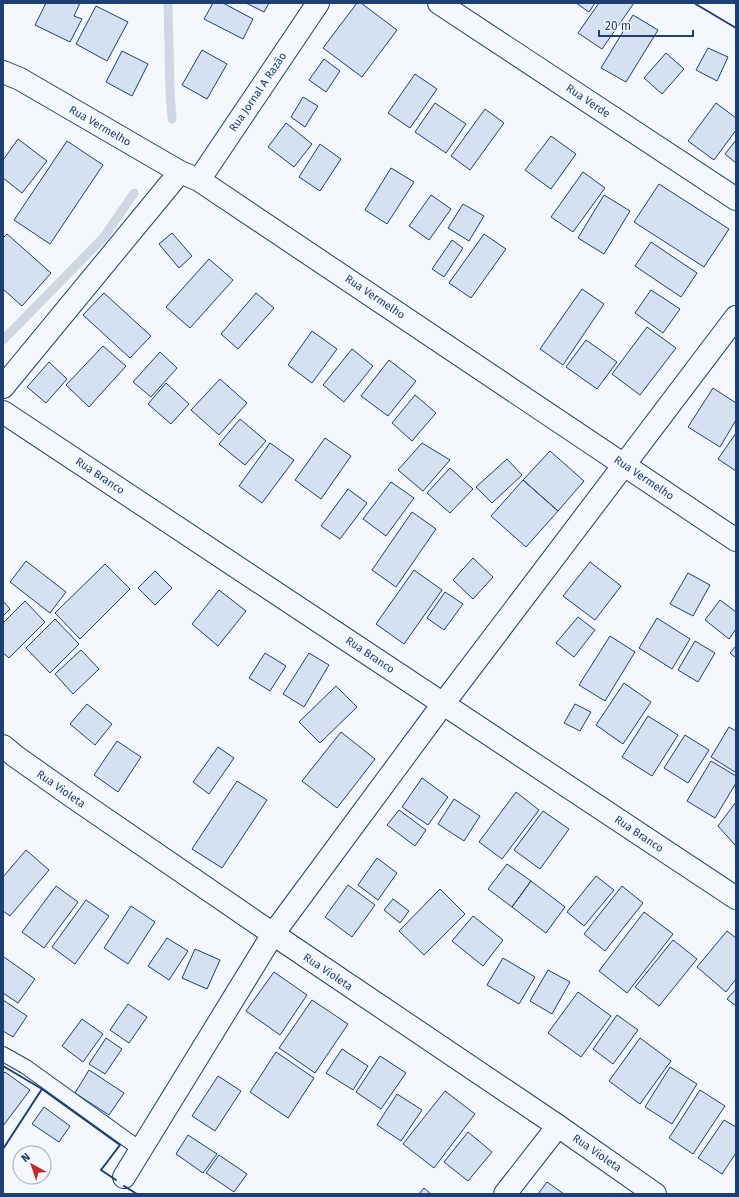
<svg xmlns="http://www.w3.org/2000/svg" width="739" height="1197" viewBox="0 0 739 1197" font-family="'Fira Sans',sans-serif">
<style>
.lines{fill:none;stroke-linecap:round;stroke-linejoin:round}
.stream{stroke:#cfd7e4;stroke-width:9}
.building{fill:#d5e0f0;stroke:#1d3f73}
.service-casing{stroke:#1d3f73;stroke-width:16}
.minor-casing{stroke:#1d3f73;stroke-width:24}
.service{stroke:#f4f7fb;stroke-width:14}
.minor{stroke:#f4f7fb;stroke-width:22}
.wall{stroke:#1d3f73;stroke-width:2}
.labels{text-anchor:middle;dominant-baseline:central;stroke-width:3;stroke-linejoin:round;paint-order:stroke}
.street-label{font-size:11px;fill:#1d3f73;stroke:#f4f7fb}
</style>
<rect width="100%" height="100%" fill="#f4f7fb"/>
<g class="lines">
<path class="stream" d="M168,3L170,91L172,119
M3,340L104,237L134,193"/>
</g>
<path class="building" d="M46,3H80L74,16L82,19L70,42L35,25Z
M213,3H223L253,19L243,39L204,19Z
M246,3H269L264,12Z
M357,3H361L397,30L362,77L323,48Z
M576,3H595L589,12Z
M599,3H634L602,49L578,33Z
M96,6L128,22L107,61L76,44Z
M633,15L658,30L626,82L601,68Z
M708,48L728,57L717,81L696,70Z
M202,50L227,64L207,99L182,85Z
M122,51L148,64L132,96L106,82Z
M666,53L684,69L662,94L644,78Z
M324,59L340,71L326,92L309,80Z
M415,74L437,89L410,128L388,113Z
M303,97L318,106L305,127L291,117Z
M435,103L466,124L446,153L415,132Z
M716,103L736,118V130L714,160L688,141Z
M485,109L504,123L470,170L451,156Z
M286,123L312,144L294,167L268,147Z
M551,136L576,154L551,189L525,170Z
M18,139L47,161L22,193L3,178V160Z
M736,140V163L725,154Z
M67,141L103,165L50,244L14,220Z
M320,144L341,159L320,191L299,177Z
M391,168L414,182L387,224L365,210Z
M583,172L605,188L573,232L551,217Z
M659,184L729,229L704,267L634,222Z
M431,195L451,209L429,240L409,226Z
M604,195L630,211L604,254L578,238Z
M463,204L484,216L469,241L448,228Z
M172,233L192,256L179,268L159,244Z
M7,234L51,273L22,306L3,289V238Z
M484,234L506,249L471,298L449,283Z
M452,240L463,248L444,277L432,269Z
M651,242L697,273L681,297L635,266Z
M209,259L233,280L190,328L166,307Z
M582,289L604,304L563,365L540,349Z
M651,290L680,309L663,333L635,313Z
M104,293L151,336L130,358L83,315Z
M256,293L274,308L238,349L221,334Z
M647,327L676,348L640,395L612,374Z
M312,331L337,349L312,383L288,365Z
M586,340L617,362L597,389L566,367Z
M103,346L126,366L89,407L66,385Z
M352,349L373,366L344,402L323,385Z
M160,352L177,368L151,397L133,382Z
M389,360L416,381L388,416L361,396Z
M49,362L67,379L46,403L27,387Z
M220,379L247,403L219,435L191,410Z
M166,383L189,404L171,424L148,404Z
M713,388L736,403V420L720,447L688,427Z
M415,395L436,413L412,441L392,423Z
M240,419L266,441L245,465L219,444Z
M736,433V471L718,459Z
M325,438L351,456L321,499L295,480Z
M270,443L294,460L262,503L239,486Z
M422,443L450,460L423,491L398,470Z
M550,451L584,481L558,511L523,480Z
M507,459L522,475L492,503L476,487Z
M450,468L473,489L450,513L427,493Z
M523,480L558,511L526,547L491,516Z
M391,482L414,498L386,536L363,519Z
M348,489L367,503L340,539L321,526Z
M412,512L436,529L396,587L372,570Z
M473,558L493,577L473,599L453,580Z
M26,561L66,592L50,613L10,582Z
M590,562L621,586L595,620L563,596Z
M105,564L130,589L80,639L55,613Z
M414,570L442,590L404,644L376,624Z
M155,571L172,588L155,605L138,588Z
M688,573L710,585L693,616L670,604Z
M219,590L246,611L218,646L192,624Z
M445,592L463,604L444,630L427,618Z
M720,600L736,612V629L729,639L705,620Z
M3,601L10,609L3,616Z
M25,601L45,622L9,658L3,653V623Z
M578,617L595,630L574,657L556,643Z
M657,618L690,639L672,669L639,648Z
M55,619L79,644L50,673L26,648Z
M610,636L635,652L605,701L579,685Z
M695,641L715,653L698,682L678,670Z
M736,646V658L730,653Z
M81,650L99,669L73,694L55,674Z
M265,653L286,666L270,691L249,678Z
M309,653L329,665L304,707L283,694Z
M624,683L651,702L623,744L596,725Z
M336,686L357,707L320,743L299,722Z
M87,704L112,724L95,745L70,724Z
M575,704L591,712L580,731L564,723Z
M648,716L678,735L652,776L622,757Z
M729,727L736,731V770L735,772L711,757Z
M341,732L375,759L337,808L302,781Z
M685,735L709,750L688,783L664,768Z
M117,741L141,757L118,792L94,775Z
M218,747L234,758L209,794L193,782Z
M711,761L736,776V783L715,818L687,801Z
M422,778L448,797L428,825L402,807Z
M237,781L267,800L222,868L192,849Z
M516,792L539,810L502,859L479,842Z
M454,799L480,816L464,841L438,824Z
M736,802V846L718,826Z
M399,810L426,830L415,846L387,825Z
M543,811L569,829L540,869L514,850Z
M26,850L49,870L10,916L3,911V877Z
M377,858L397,873L378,900L358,885Z
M507,864L531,881L512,907L488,889Z
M596,876L614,890L584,926L567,912Z
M531,881L565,907L546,933L512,907Z
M348,885L375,905L352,937L325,917Z
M56,886L78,902L44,948L22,932Z
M622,886L643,903L605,951L584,934Z
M440,889L465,914L424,955L399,931Z
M393,899L409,911L400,923L384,910Z
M86,900L109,916L75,964L52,947Z
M131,906L155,922L128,964L104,948Z
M644,912L673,934L627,993L599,971Z
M473,916L503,940L483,966L452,941Z
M727,931L736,938V979L726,992L697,967Z
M167,938L188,951L169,980L148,966Z
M673,940L697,959L659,1006L635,987Z
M195,949L220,960L207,989L182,978Z
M4,957L35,979L18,1003L3,993V958Z
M503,958L535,977L519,1004L487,985Z
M548,970L570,982L552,1014L530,1001Z
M274,972L307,995L280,1035L246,1011Z
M736,989V1006L727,999Z
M578,992L611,1016L581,1057L548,1033Z
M3,1000L27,1016L13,1037L3,1031Z
M312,1000L348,1024L315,1073L279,1048Z
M128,1004L147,1017L129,1043L110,1030Z
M617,1015L638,1030L613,1064L593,1049Z
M82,1019L103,1034L83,1062L62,1046Z
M106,1038L122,1049L105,1074L89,1064Z
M640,1038L671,1061L640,1104L609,1081Z
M342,1049L368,1066L353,1090L326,1073Z
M276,1052L314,1078L288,1118L250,1092Z
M380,1056L406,1073L381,1109L356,1092Z
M670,1067L697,1084L672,1124L645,1107Z
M89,1070L124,1093L109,1115L75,1093Z
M5,1072L30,1090L3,1126V1074Z
M218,1076L241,1091L215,1131L192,1116Z
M700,1090L725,1106L693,1154L669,1138Z
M445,1091L475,1114L434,1168L403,1144Z
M397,1094L422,1110L401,1141L377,1125Z
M44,1107L70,1126L59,1142L32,1124Z
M724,1120L736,1127V1153L722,1174L698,1158Z
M468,1132L492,1152L468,1181L444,1162Z
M188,1135L217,1154L203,1173L176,1154Z
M219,1155L247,1174L234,1192L206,1173Z
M547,1182L564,1194H538Z
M424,1188L431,1194H419Z"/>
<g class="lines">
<g class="service-casing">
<path id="service" d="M3,1054L26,1067L140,1149"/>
</g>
<g class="minor-casing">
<path id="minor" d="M439,3L736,199
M3,72L20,79L180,172L199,180L736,540
M199,180L318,3
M3,387L180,172
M3,412L736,898
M3,746L15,756L73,797L273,934L558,1126L655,1194
M124,1177L273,934L443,704L736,317
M505,1194L558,1126"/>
</g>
<use href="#service" class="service"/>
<use href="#minor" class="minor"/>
<path class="wall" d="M694,3L736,28
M3,1066L42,1089L120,1145L101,1170L116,1180
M3,1149L42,1089
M124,1186L137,1194"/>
</g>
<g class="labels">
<g class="street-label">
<text transform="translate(258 92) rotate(-56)">Rua Jornal A Razão</text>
<text transform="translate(588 101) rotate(34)">Rua Verde</text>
<text transform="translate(100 126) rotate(30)">Rua Vermelho</text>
<text transform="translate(375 297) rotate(34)">Rua Vermelho</text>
<text transform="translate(100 476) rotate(34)">Rua Branco</text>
<text transform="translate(644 478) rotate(34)">Rua Vermelho</text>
<text transform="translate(370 655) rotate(34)">Rua Branco</text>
<text transform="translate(61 789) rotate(35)">Rua Violeta</text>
<text transform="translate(639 834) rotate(34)">Rua Branco</text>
<text transform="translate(328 972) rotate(34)">Rua Violeta</text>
<text transform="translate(597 1153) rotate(35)">Rua Violeta</text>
</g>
</g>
<rect width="739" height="1197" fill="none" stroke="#1d3f73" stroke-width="8"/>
<g transform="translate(32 1165) rotate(320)"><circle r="19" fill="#f4f7fb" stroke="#9eadc5"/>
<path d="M0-3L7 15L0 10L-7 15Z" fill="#c62828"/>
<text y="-6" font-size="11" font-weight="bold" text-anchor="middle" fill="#1d3f73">N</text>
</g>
<path d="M599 30v6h94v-6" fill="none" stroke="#1d3f73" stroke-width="2"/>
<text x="605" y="30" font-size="12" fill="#1d3f73" stroke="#f4f7fb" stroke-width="3" paint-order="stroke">20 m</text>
</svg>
